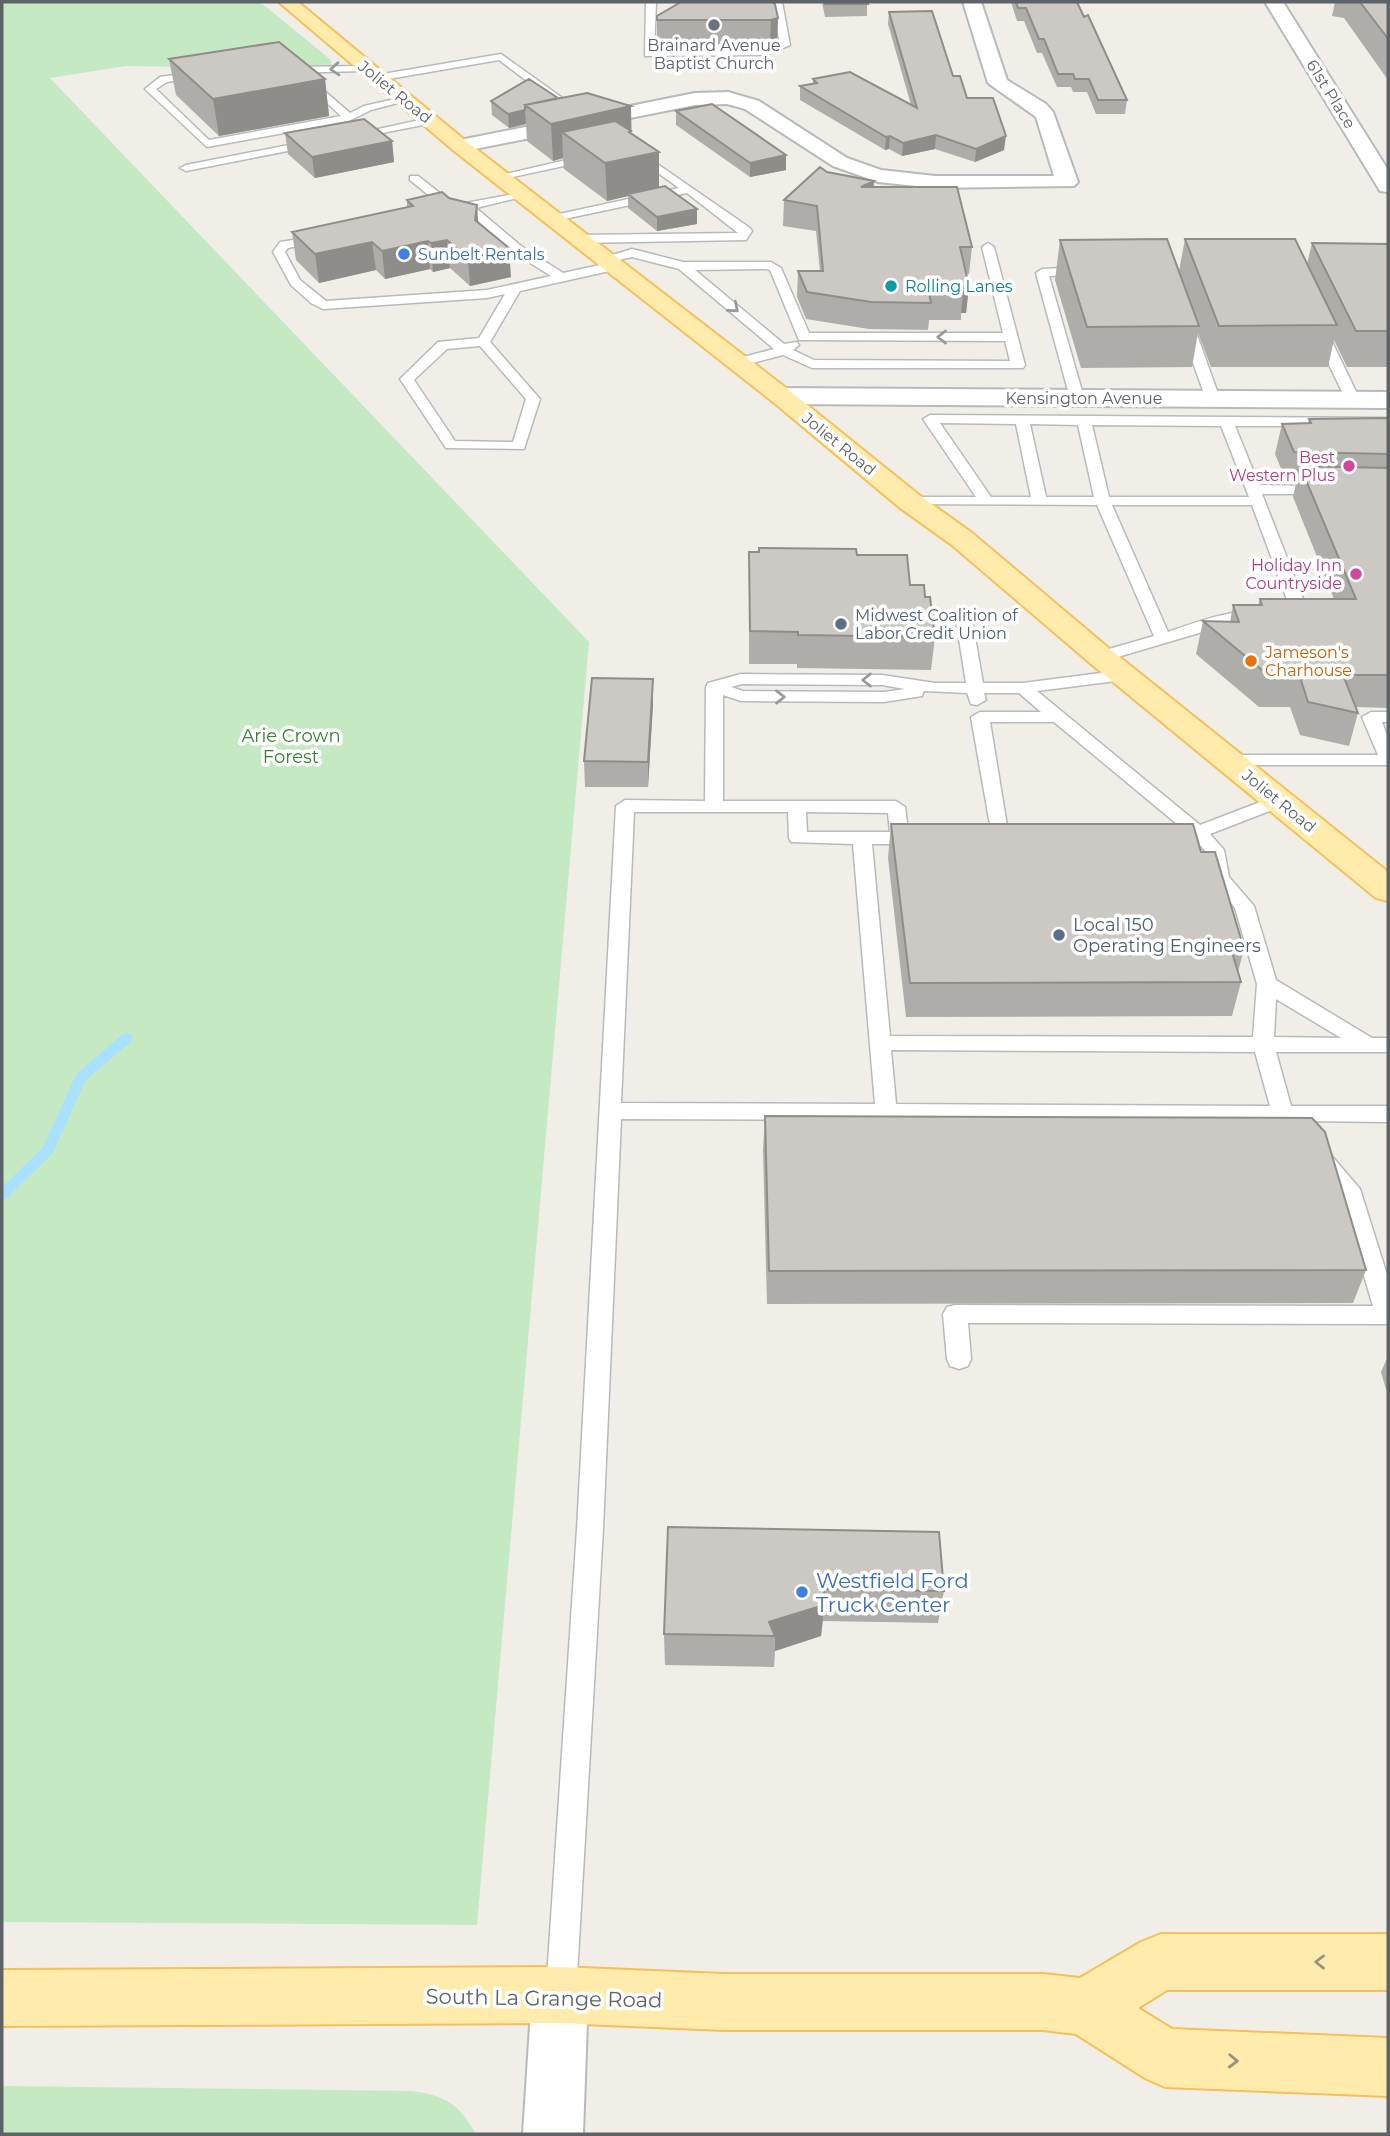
<svg xmlns="http://www.w3.org/2000/svg" width="1390" height="2136" viewBox="0 0 1390 2136" font-family="Montserrat,sans-serif">
<style>
.green{fill:#c5e9c3}
.lines{fill:none;stroke-linecap:round;stroke-linejoin:round}
.stream{stroke:#a8e0ff;stroke-width:11}
.service-casing{stroke:#b7babd;stroke-width:3}
.minor-casing{stroke:#b7babd;stroke-width:4}
.primary-casing{stroke:#f6bf5a;stroke-width:4}
.service{fill:#fff;fill-rule:evenodd}
.minor{fill:#fff;fill-rule:evenodd}
.primary{fill:#ffecad;fill-rule:evenodd}
.wall{fill:#afada9}
.shaded-wall{fill:#8f8d89}
.building{fill:#ccc9c4;stroke:#8f8d89;stroke-width:2}
.oneway{stroke:#969a9c}
.oneway2{stroke:#969380}
.worship-dot{fill:#6b7280;stroke:#fff;stroke-width:2.5}
.shop-dot{fill:#3f7fe0;stroke:#fff;stroke-width:2.5}
.culture-dot{fill:#0f9aa8;stroke:#fff;stroke-width:2.5}
.hotel-dot{fill:#d1479c;stroke:#fff;stroke-width:2.5}
.service-dot{fill:#5c6f8a;stroke:#fff;stroke-width:2.5}
.food-dot{fill:#e8710a;stroke:#fff;stroke-width:2.5}
.labels{text-anchor:middle;dominant-baseline:central;stroke-width:7;stroke-linejoin:round;paint-order:stroke}
.far-worship-label{font-size:16px;fill:#5b616d;stroke:#fff}
.far-street-label{font-size:16px;fill:#5e6367;stroke:#fff}
.far-shop-label{font-size:16px;fill:#366cbe;stroke:#fff;text-anchor:start}
.far-culture-label{font-size:16px;fill:#0d838f;stroke:#fff;text-anchor:start}
.far-hotel-label{font-size:16px;fill:#b23c85;stroke:#fff;text-anchor:end}
.far-service-label{font-size:16px;fill:#4e5e75;stroke:#fff;text-anchor:start}
.far-food-label{font-size:16px;fill:#c56008;stroke:#fff;text-anchor:start}
.park-label{font-size:18px;fill:#338231;stroke:#fff}
.service-label{font-size:18px;fill:#4e5e75;stroke:#fff;text-anchor:start}
.near-shop-label{font-size:21px;fill:#366cbe;stroke:#fff;text-anchor:start}
.near-street-label{font-size:21px;fill:#5e6367;stroke:#fff}
</style>
<rect width="100%" height="100%" fill="#f1eee7"/>
<path class="green" d="M2,2H256L265,6L331,60V65L312,69L126,66L50,78L589,642L477,1925L2,1922Z
M2,2086L411,2091C445,2095 459,2104 476,2134H2Z"/>
<g class="lines">
<path class="stream" d="M2,1195L48,1150L81,1077L127,1038"/>
<g class="service-casing">
<path id="service" d="M646,2H656L654,51L765,49L780,44L772,2H782L790,45L766,55L645,56Z
M501,54L568,102V106H560L499,60L377,81L372,78L377,75Z
M368,66L369,68L364,71L286,73L281,70L286,67Z
M201,71L206,74L205,76L167,82L156,89L209,140L341,116L303,81L302,79L307,76L350,113L364,106L404,97L409,100L371,110L349,121L207,147L145,89L160,77Z
M429,118L433,119V123L352,139L346,136Z
M314,140L318,141V145L186,171L180,168L186,165Z
M637,150L750,228L752,231L746,240L579,243L573,239L579,235L738,233L687,193L550,222V216L679,188L633,155L631,153Z
M592,154L596,155V159L499,180L493,177Z
M410,176H418L455,205L525,192V196L476,208L521,246L563,273L614,262L620,266L614,270L520,291L490,342L540,399L524,449L446,448L400,379L438,342L479,338L505,294L487,298L323,309L311,303L291,285L273,252L280,242L325,235V241L288,248L285,252L300,280L326,301L487,290L551,276L513,252L465,210L441,214L439,211L444,208L410,180ZM480,346L526,399L513,442L455,441L414,380L447,349Z
M988,243L994,247L1025,365L1023,368H812L783,355L737,367L732,366V360L774,349L679,269L632,257L605,263L599,259L632,249L683,262H771L781,268L809,333H1003L982,247ZM766,269L770,270L799,340L1005,341L1010,361L814,360L793,350L799,345L797,342L784,344L695,270Z
M1085,267L1091,271L1089,274L1049,276L1084,398L1077,402L1070,398L1036,273L1042,269Z
M1185,317L1192,321L1220,399L1218,402H1208L1206,399L1178,321Z
M1318,323L1325,327L1360,400L1358,403L1353,404L1346,400L1311,327Z
M930,415L1388,418V426H1235L1259,485L1323,486L1330,490L1323,494H1262L1310,617L1308,620L1295,622L1287,617L1292,613L1252,505H1112L1168,632C1189,625 1250,601 1267,617L1259,622H1236L1101,662L1093,657L1095,653L1154,636L1097,505L904,504L902,501L904,498L909,497H976L923,419ZM940,423L1016,424L1031,497H991ZM1030,424L1078,425L1094,497H1046ZM1092,425L1221,426L1249,497H1109Z
M964,615L972,620L983,683H1023L1124,670L1130,671L1132,675L1130,679L1124,680L1037,691L1200,825L1273,797H1285L1288,801L1285,805L1210,834L1224,850L1229,877L1254,906L1276,980L1372,1038H1388V1052H1276L1291,1106H1388V1122L1302,1121L1360,1189L1388,1278V1324L968,1323L971,1359L968,1366L959,1369L950,1366L947,1359L943,1314L947,1307L955,1305L1373,1306L1339,1192L1277,1121L621,1119L603,1529L576,1993L572,2004L561,2008L550,2004L546,1993L577,1529L616,806L625,800L705,801L706,687L708,683L741,674L882,675L935,683H966L956,620ZM742,684L882,685L905,689L884,692L743,691L731,687ZM924,691L967,693L971,704L977,705L986,700L984,693H1019L1041,712H980L971,717L993,842L1000,844L1009,838L990,722H1054L1183,829L1162,833L1160,837L1162,841L1169,843L1194,838L1206,852L1211,878L1235,908L1257,984L1253,1037L890,1036L872,844H913L922,838L920,834L908,832L905,807L896,801H723V695L741,701L884,702L922,696ZM634,812H788L789,838L791,842L853,844L875,1104L621,1103ZM806,812L888,813L890,832H807ZM1276,999L1341,1038L1274,1037ZM891,1050L1255,1052L1270,1106L896,1104Z
M1371,712H1388V722H1382L1388,738V765H1228L1219,760L1228,755H1378L1362,717Z"/>
</g>
<g class="minor-casing">
<path id="minor" d="M963,2H981L1007,80L1046,104L1053,112L1078,182L1074,186L935,188L878,182L833,166L745,109L727,104L695,105L460,152L453,150L450,146L453,142L460,140L695,93L728,92L759,101L847,158L881,170L935,176H1054L1036,117L988,83Z
M1265,2H1283L1388,170V192L1380,191L1377,186Z
M781,388L1388,392V408L781,404L772,401L768,396L772,391Z
M560,1967L580,1975L588,1995L583,2134H523L532,1995L540,1975Z"/>
</g>
<g class="primary-casing">
<path id="primary" d="M279,2H298L467,142L790,391L919,495L972,533L1112,651L1388,872V901L1376,898L1090,663L952,545L899,507L772,401L453,150Z
M1161,1934H1388V1990H1167L1138,2008L1172,2029L1388,2038V2096L1165,2087L1145,2078L1076,2034L1043,2030H724L560,2023L2,2026V1970L560,1967L724,1974H1043L1080,1978L1141,1942Z"/>
</g>
<use href="#service" class="service"/>
<use href="#minor" class="minor"/>
<use href="#primary" class="primary"/>
</g>
<path class="wall" d="M822,2H867V16L825,17Z
M1011,2H1077L1084,17L1127,100L1125,114H1096L1087,92H1073L1071,87H1057L1042,53H1037L1024,21H1017Z
M1335,2H1388V80L1344,18L1332,16Z
M889,12L953,76L967,98L1004,150L975,162L935,149L902,156L889,149L885,150L800,100V86L813,84V79L911,105L888,24Z
M778,18L777,42L770,45L657,44V20Z
M169,59L325,79L329,116L219,136L176,95Z
M558,98L631,134L659,187L697,209V224L657,231L628,208V196L607,201L564,169L563,158L553,161L527,141L526,124L509,128L492,115L491,101Z
M676,111L786,155V170L750,177L676,125Z
M285,133L392,141L394,162L315,178L288,154Z
M827,172L874,181L873,187L972,247L969,274H966L969,286L966,313H961V320H929L928,330L869,329L806,319L797,297L798,271H820L816,231L783,226L784,200Z
M407,200L479,223L511,277L470,286L450,268L433,272L430,269L385,279L376,270L319,283L296,260L292,232L407,207Z
M1185,239L1307,264L1312,243L1388,244V367H1347L1334,340L1328,367H1211L1198,333L1192,367L1081,368L1055,280L1060,240L1179,271Z
M1388,418V708L1356,707L1358,713L1349,746L1300,735L1290,707H1259L1196,654L1203,621L1230,622L1233,605H1258L1260,599H1334L1293,497L1296,483H1287L1275,454L1282,424L1308,423L1309,419Z
M749,552L857,555L910,585L925,597L935,637L931,670L797,668V664H749Z
M653,704L648,787H585L584,761Z
M891,824L1201,852L1244,949L1238,972L1241,982L1232,1016L906,1017L888,858Z
M765,1116L1366,1270L1353,1303L767,1304L763,1150Z
M1388,1356V1396L1381,1372Z
M668,1527L944,1591L938,1623L823,1621L821,1636L775,1651L774,1667L665,1665L664,1634Z"/>
<path class="shaded-wall" d="M778,18L777,42L770,45L771,20Z
M325,79L329,116L219,136L213,99Z
M631,106L632,158L659,152V190L628,194V196L607,201L605,163L562,132L563,158L553,161L551,124Z
M525,110L526,124L509,128L508,114Z
M936,135L935,149L902,156L903,143Z
M890,136L889,149L885,150L886,137Z
M1006,136L1004,150L975,162L976,149Z
M392,141L394,162L315,178L312,157Z
M786,155V170L750,177V163Z
M874,181L872,207L861,187Z
M477,205L479,233L475,220Z
M697,209V224L657,231V217Z
M447,240L450,268L433,272L431,243Z
M428,241L430,269L385,279L382,251Z
M372,242L376,270L319,283L315,254Z
M509,248L511,277L470,286L468,258Z
M969,286L966,313H961L963,293L962,287Z
M653,679V704L648,787V762Z
M824,1605L821,1636L775,1651V1636L769,1622Z"/>
<path class="building" d="M681,2H772L775,4L778,18L771,20H657V16Z
M825,2H867L868,4H825Z
M1016,2H1077L1084,17L1088,15L1127,100H1098L1089,79H1075L1073,74H1058L1044,39H1039L1026,8H1018Z
M1360,2H1388V39L1386,36Z
M932,11L953,76H960L967,98H993L1006,136L976,149L936,135L903,143L890,136L886,137L800,86L817,83L813,79L850,72L917,108L889,12Z
M279,42L325,79L213,99L169,59Z
M529,79L558,98L525,105V110L508,114L491,101Z
M587,93L631,106L551,124L525,105Z
M712,104L786,155L750,163L676,111Z
M364,119L392,141L312,157L285,133Z
M615,121L631,131L629,132L659,152L605,163L562,132Z
M820,167L827,172L874,181L861,187H957L972,247H960L969,286L962,287L963,293H929L931,303L871,302L807,292L798,271H823L817,206L784,200Z
M665,186L697,209L657,217L628,194Z
M442,192L449,198L477,205L475,220L509,248L468,258L447,240L431,243L428,241L382,251L372,242L315,254L292,232L413,206L407,200Z
M1167,239L1199,326L1087,327L1060,240Z
M1185,239H1295L1337,325L1219,326Z
M1312,243L1388,244V331H1356Z
M1388,418V454L1294,452L1282,424L1311,423L1309,419Z
M1300,466L1388,468V675H1343L1358,713L1308,702L1299,674H1267L1203,621L1239,622L1233,605H1262L1260,599H1356Z
M759,548L856,549L857,555H907L910,585H924L925,597H930L935,637L798,635V632L750,631L749,552H759Z
M592,678L653,679L648,762L584,761Z
M891,824H1193L1201,852H1215L1244,949H1231L1241,982L910,983Z
M765,1116L1312,1118L1325,1132L1366,1270L769,1271Z
M668,1527L939,1532L944,1591L824,1589V1605L769,1622L775,1636L664,1634Z"/>
<defs><path id="oneway-chevron" d="M-2-3.5L2.5 0L-2 3.5" fill="none" stroke-width="1.6" stroke-linecap="round" stroke-linejoin="round" transform="scale(1.75)"/></defs>
<g class="oneway">
<use href="#oneway-chevron" transform="translate(335 69) rotate(176)"/>
<use href="#oneway-chevron" transform="translate(734 308) rotate(40)"/>
<use href="#oneway-chevron" transform="translate(942 337) rotate(180)"/>
<use href="#oneway-chevron" transform="translate(867 680) rotate(-180)"/>
<use href="#oneway-chevron" transform="translate(780 697)"/>
</g>
<g class="oneway2">
<use href="#oneway-chevron" transform="translate(1320 1962) rotate(180)"/>
<use href="#oneway-chevron" transform="translate(1233 2061) rotate(2)"/>
</g>
<circle class="worship-dot" cx="714" cy="25" r="7"/>
<g class="shop-dot">
<circle cx="404" cy="254" r="7"/>
<circle cx="802" cy="1592" r="7"/>
</g>
<circle class="culture-dot" cx="891" cy="286" r="7"/>
<g class="hotel-dot">
<circle cx="1349" cy="466" r="7"/>
<circle cx="1356" cy="574" r="7"/>
</g>
<g class="service-dot">
<circle cx="841" cy="624" r="7"/>
<circle cx="1059" cy="935" r="7"/>
</g>
<circle class="food-dot" cx="1251" cy="661" r="7"/>
<g class="labels">
<g class="far-worship-label">
<text x="714" y="45">Brainard Avenue<tspan x="714" dy="18">Baptist Church</tspan></text>
</g>
<g class="far-street-label">
<text transform="translate(395 92) rotate(39)">Joliet Road</text>
<text transform="translate(1331 94) rotate(58)">61st Place</text>
<text x="1084" y="398">Kensington Avenue</text>
<text transform="translate(839 444) rotate(39)">Joliet Road</text>
<text transform="translate(1279 801) rotate(39)">Joliet Road</text>
</g>
<g class="far-shop-label">
<text x="418" y="254">Sunbelt Rentals</text>
</g>
<g class="far-culture-label">
<text x="905" y="286">Rolling Lanes</text>
</g>
<g class="far-hotel-label">
<text x="1335" y="457">Best<tspan x="1335" dy="18">Western Plus</tspan></text>
<text x="1342" y="565">Holiday Inn<tspan x="1342" dy="18">Countryside</tspan></text>
</g>
<g class="far-service-label">
<text x="855" y="615">Midwest Coalition of<tspan x="855" dy="18">Labor Credit Union</tspan></text>
</g>
<g class="far-food-label">
<text x="1265" y="652">Jameson's<tspan x="1265" dy="18">Charhouse</tspan></text>
</g>
<g class="park-label">
<text x="291" y="736">Arie Crown<tspan x="291" dy="21">Forest</tspan></text>
</g>
<g class="service-label">
<text x="1073" y="925">Local 150<tspan x="1073" dy="21">Operating Engineers</tspan></text>
</g>
<g class="near-shop-label">
<text x="816" y="1580">Westfield Ford<tspan x="816" dy="24">Truck Center</tspan></text>
</g>
<g class="near-street-label">
<text transform="translate(544 1998) rotate(1)">South La Grange Road</text>
</g>
</g>
<rect width="1390" height="2136" fill="none" stroke="#5e6367" stroke-width="7"/>
</svg>
